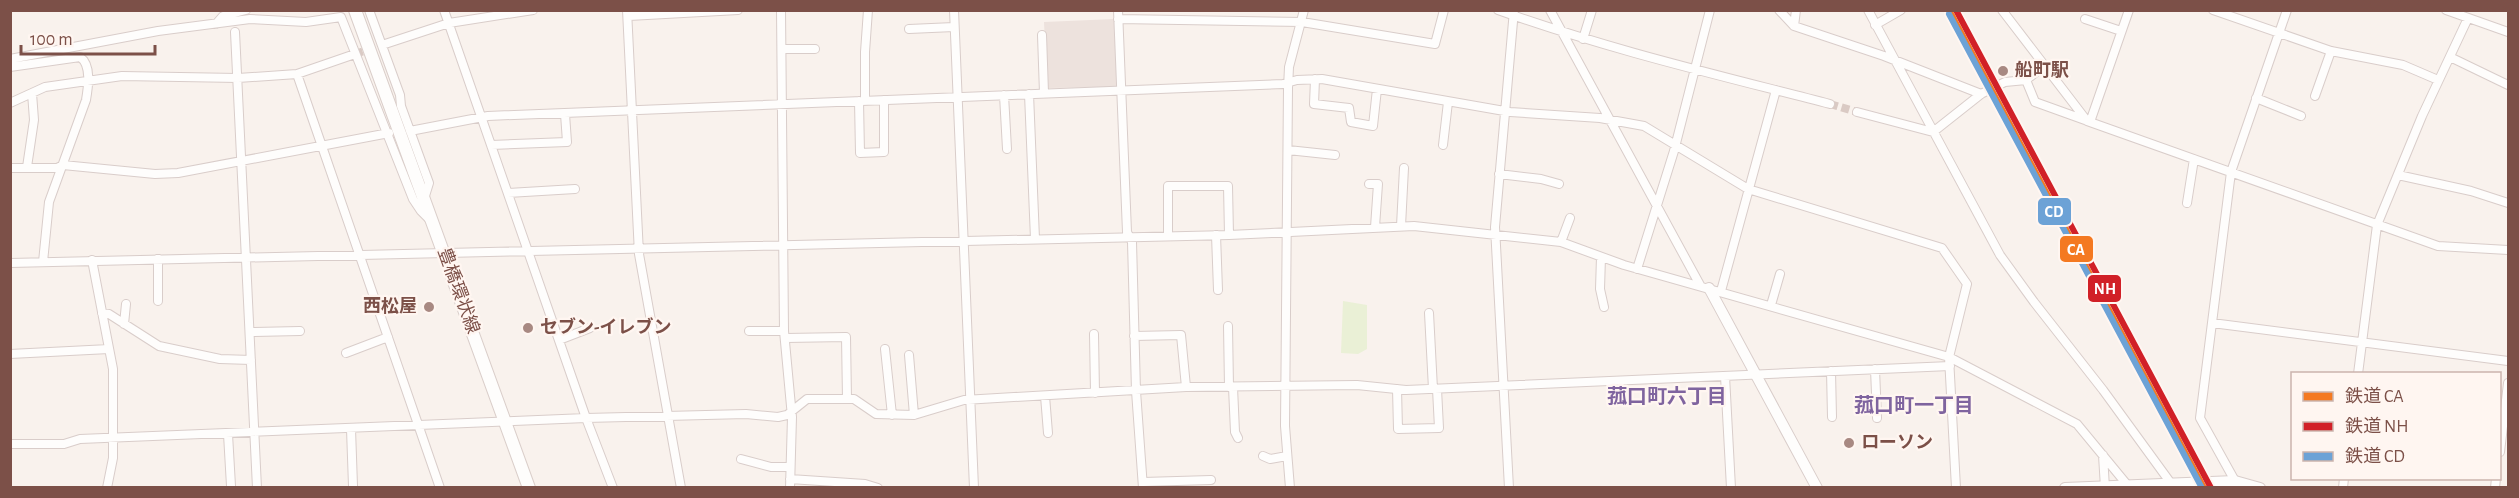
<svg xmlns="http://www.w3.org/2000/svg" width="2519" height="498" viewBox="0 0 2519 498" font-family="'Alegreya Sans','Noto Sans JP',sans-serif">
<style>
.industrial{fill:#ede2dd}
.green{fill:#eaf0d6}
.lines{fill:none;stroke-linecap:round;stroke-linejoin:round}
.minor-tunnel{stroke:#dacac4;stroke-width:8;stroke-dasharray:8 4;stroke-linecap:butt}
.minor-casing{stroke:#d9cdca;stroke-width:10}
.tertiary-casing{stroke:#d9cdca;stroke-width:12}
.secondary-casing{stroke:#daceca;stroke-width:14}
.minor{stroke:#fefdfc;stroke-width:8}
.tertiary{stroke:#fefdfc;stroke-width:10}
.secondary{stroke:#fefdfc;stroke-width:12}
.rail-1-casing{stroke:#fff6f1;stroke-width:10}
.rail-2-casing{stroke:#fff6f1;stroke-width:10}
.rail-3-casing{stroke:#fff6f1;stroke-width:10}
.rail-1{stroke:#f47921;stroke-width:6}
.rail-2{stroke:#d12027;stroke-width:6}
.rail-3{stroke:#6ca2d6;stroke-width:6}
.poi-dot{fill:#a88982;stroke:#fff6f1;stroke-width:2}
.labels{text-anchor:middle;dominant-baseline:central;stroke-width:4.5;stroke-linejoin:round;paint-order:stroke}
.poi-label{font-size:18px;font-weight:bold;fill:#7c5048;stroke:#fff6f1;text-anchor:start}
.street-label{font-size:18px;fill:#7c5048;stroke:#fff6f1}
.neighbourhood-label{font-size:20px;font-weight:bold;fill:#7f649f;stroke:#fff6f1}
.line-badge{stroke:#fff6f1;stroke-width:2}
.badge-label{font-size:16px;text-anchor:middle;font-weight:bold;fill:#fff}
</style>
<rect width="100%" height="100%" fill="#f9f2ed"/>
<path class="industrial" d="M1114,19L1118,84L1116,87L1047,88L1044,22Z"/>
<path class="green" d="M1343,301L1367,305V349L1358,354L1341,353Z"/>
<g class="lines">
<path class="minor-tunnel" d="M355,54L382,45
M1830,104L1857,112"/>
<g class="minor-casing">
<path id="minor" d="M369,10L400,95L401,106L429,183L424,199
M444,10L586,418L613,488
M627,10L639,254L681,488
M781,10L784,331L792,417L790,488
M954,10L974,488
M1118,10L1127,232L1132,242L1136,391L1143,488
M1498,10C1607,49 1718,75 1830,104
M1550,10L1700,285
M1779,10L1794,26L1884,56L1981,94
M1868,10L2000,255L2034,302L2103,390L2170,482
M2002,10L2087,121L2438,246L2508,250
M2213,10L2331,51L2403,65L2438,80
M2446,10L2508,32
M629,16L738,10
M1118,19L1302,22L1435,44L1444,10
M2085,19L2121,31
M216,24L223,16L246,10
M1875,25L1901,10
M1794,26L1796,10
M909,29L954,27
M235,32L257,488
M1042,35L1044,93
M1583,39L1592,10
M382,45L449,23L533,10
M782,49H815
M2450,57L2508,85
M10,59L158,31L250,19L306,22L341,17L413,199L421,211L430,220
M10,67L80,57C92,65 88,88 86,100L49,202L43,262
M297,74L440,488
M1315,79L1314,104L1349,108L1351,122L1373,126L1377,89
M2026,80L2035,102L2085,120
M1029,94L1035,239
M1004,95L1007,149
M2315,96L2331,51
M2256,98L2301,116
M859,101L860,153L884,152V100
M865,101V52L868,10
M10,103L45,87L122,76L238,78L297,74L355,54
M1857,112L1933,132L1981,94L2005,82L2026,80L2044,66
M2090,122L2129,10
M410,131L488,116L1283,84L1297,80L1322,79L1510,112L1600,118L1644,126L1748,189L1942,248L1967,284L1949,357L1956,488
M491,145L567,142L565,114
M1443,145L1448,102
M1288,150L1335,155
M27,167L34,120L32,93
M10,168H57L63,165L155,174L178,173L389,133
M1499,174L1541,179L1559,184
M2398,175L2471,191L2508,203
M1369,184H1378L1375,227
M508,193L575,189
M2187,203L2194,159
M1401,226L1404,168
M1168,235V186H1228L1229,235
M1216,235L1218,290
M1561,242L1570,218
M1601,257L1600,289L1604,307
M158,259V301
M92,260L113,369V458L107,488
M10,263L1229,235L1414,226L1561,242L1624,265L1949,357L2077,424L2129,487
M1637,269L1674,151L1710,10
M1721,291L1776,90
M1771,305L1780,274
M102,313L109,314L159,346L220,359L251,360
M1429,313L1433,389
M2212,323L2508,361
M124,324L126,304
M1228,326L1229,387
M749,331H784
M250,332L300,331
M1094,334L1095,393
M1134,336L1181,335L1186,387
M786,338L846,337L847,399
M559,340L590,328
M885,349L892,415
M346,353L388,337
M10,354L109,349
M909,355L914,415
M1875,369L1877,418
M1831,371L1832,417
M2358,374L2377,225L2422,116L2468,18
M1725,376L1731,488
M1233,387L1235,432L1238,438
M1397,389L1398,429L1439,428L1437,389
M1045,396L1048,433
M351,429L353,486
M228,434L231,486
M10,444H64L80,439L586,418L746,414L778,417L787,415L807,399H854L876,414L914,415L964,400L1186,387L1357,385L1406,390L1950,366
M2500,452L2508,383
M2103,455L2105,488
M1263,456L1270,459L1287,456
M741,459L771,467H790
M790,479L865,484L878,488
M2235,481L2200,418L2231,172L2287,10
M1143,482L1211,480
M1290,488L1285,426L1288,88L1289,67L1304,10
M1509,488L1495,227L1514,10
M2343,488L2344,478
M2495,488L2496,478"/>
</g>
<g class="tertiary-casing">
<path id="tertiary" d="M1709,288L1817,488
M2065,488L2235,481L2260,488"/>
</g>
<g class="secondary-casing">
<path id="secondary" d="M355,10L529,488"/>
</g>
<use href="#minor" class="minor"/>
<use href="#tertiary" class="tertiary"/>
<use href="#secondary" class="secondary"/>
<g class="rail-1-casing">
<path id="rail-1" d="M1949,10L2204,488"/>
</g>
<g class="rail-2-casing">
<path id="rail-2" d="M1956,10L2211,488"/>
</g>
<g class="rail-3-casing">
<path id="rail-3" d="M1949,14L2202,488"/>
</g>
<use href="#rail-1" class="rail-1"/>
<use href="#rail-2" class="rail-2"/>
<use href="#rail-3" class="rail-3"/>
</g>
<g class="poi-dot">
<circle cx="2003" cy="71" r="6"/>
<circle cx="429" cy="307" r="6"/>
<circle cx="528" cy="328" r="6"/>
<circle cx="1849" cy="443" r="6"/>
</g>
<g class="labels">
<g class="poi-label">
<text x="2015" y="71">船町駅</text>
<text x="417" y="307" text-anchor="end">西松屋</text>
<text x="540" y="328">セブン-イレブン</text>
<text x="1861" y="443">ローソン</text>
</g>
<g class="street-label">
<text transform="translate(458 291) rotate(70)">豊橋環状線</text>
</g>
<g class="neighbourhood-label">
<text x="1667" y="397">菰口町六丁目</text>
<text x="1914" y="406">菰口町一丁目</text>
</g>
</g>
<g class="line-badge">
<rect x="2037" y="197" width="35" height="29" rx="6" fill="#6ca2d6"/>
<rect x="2059" y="235" width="35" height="28" rx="6" fill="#f47921"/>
<rect x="2087" y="274" width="35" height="29" rx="6" fill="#d12027"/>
</g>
<g class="badge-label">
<text x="2054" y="217">CD</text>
<text x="2076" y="255">CA</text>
<text x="2105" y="294">NH</text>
</g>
<rect width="2519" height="498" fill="none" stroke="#7c5048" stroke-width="24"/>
<rect x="2291" y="372" width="210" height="108" fill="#fff6f1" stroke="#cbb4ad" stroke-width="1.5"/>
<rect x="2303" y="392" width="30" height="9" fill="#f47921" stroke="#cbb4ad" stroke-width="1.5"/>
<text x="2345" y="402" font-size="18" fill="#7c5048">鉄道 CA</text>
<rect x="2303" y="422" width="30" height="9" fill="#d12027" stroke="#cbb4ad" stroke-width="1.5"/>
<text x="2345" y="432" font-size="18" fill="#7c5048">鉄道 NH</text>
<rect x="2303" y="452" width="30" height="9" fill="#6ca2d6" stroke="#cbb4ad" stroke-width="1.5"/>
<text x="2345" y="462" font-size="18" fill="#7c5048">鉄道 CD</text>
<path d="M21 45v9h134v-9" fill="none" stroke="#7c5048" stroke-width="3"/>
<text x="30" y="45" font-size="18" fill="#7c5048" stroke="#fff6f1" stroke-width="4.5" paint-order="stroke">100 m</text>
</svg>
